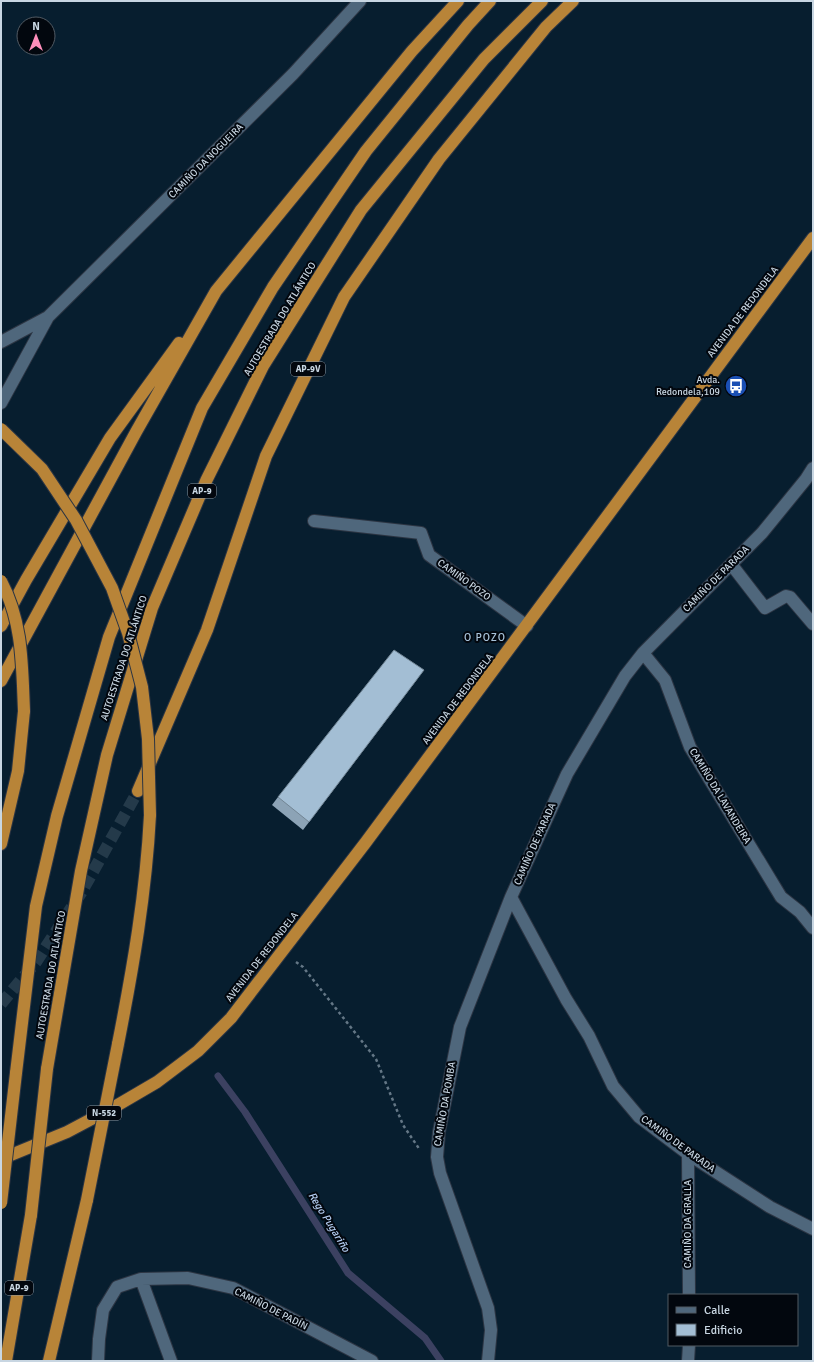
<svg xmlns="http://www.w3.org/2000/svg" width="814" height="1362" viewBox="0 0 814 1362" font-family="Signika,sans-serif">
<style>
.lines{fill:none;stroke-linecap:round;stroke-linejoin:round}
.stream{stroke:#3c4161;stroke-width:7}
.highway-tunnel{stroke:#243a4a;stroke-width:12;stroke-dasharray:12 6;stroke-linecap:butt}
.street-casing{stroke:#2c3543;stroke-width:14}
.highway-casing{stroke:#2c3543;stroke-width:14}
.path{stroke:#647786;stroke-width:2.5;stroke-dasharray:3 3;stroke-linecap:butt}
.street{stroke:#4f677c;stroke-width:12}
.highway{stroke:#b88438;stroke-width:12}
.highway-bridge-casing{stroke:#2c3543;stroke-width:14;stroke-linecap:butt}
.highway-bridge{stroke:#b88438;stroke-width:12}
.wall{fill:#8ca3b6}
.building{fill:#a3bed4;stroke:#728594}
.labels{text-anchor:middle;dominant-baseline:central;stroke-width:4;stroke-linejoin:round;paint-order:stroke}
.shield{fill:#02070e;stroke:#8d98a2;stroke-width:1}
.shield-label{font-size:9px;font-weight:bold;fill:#c8d6e2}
.street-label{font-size:10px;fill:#c8d6e2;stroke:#02070e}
.poi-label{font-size:10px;fill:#c8d6e2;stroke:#02070e;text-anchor:end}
.neighbourhood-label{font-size:11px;letter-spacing:1px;fill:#a8c3da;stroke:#02070e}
.water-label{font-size:11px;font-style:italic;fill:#b4cdf1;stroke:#02070e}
</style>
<rect width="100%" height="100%" fill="#071e2f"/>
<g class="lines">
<path class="stream" d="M218,1076L245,1112L348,1273L425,1338L441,1361"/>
<path class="highway-tunnel" d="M1,1004L36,962L81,893L138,791"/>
<g class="street-casing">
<path id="street" d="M1,342L48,317
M1,403L48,317L293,74L360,1
M813,468L806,479L762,533L643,653L625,676L567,774L511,897L566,999L589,1036L613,1086L639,1117L688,1154L770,1207L813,1229
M314,521L421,533L429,555L527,626
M731,564L765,608L786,596L790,597L813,624
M643,653L665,680L690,747L781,897L800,912L813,928
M688,1154L689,1295
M141,1279L171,1361
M98,1361L99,1339L103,1310L117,1287L141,1279L188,1278L233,1288L372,1361
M488,1361L491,1330L488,1308L440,1173L437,1157L439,1132L460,1027L511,897
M688,1361L689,1345"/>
</g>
<g class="highway-casing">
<path id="highway" d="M1,626L26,580L110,438L179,343
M1,681L136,432L216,291L412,51L458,1
M138,791L207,630L266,456L344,297L439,159L546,27L573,1
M1,844L18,771L24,711
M118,1044C133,968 146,893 150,815
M47,1069L81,871L107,755L152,608L206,481L263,366L361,210L484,59L542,1
M16,1073L36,906L57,816L109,637L202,408L273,287L366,151L468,25L490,1
M1,1159L67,1132L116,1106L157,1082L198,1051L231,1018L366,842L813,238
M6,1361L31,1215
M49,1361L87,1200"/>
</g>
<path class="path" d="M296,962L303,967L376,1059L403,1125L420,1150"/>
<use href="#street" class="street"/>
<use href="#highway" class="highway"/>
<g class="highway-bridge-casing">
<path id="highway-bridge" d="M1,429L42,469L76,520L112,588L128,633L142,687L148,739L150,815
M1,581C23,622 22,666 24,711
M87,1200L118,1044
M1,1203L16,1073
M31,1215L47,1069"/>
</g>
<use href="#highway-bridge" class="highway-bridge"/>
</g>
<path class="wall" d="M418,678L303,830L272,805L278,797Z"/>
<path class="building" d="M394,650L424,670L309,822L278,797Z"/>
<defs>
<g id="bus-disc" transform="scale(1.15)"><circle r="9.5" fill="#1a4fb4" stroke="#02070e"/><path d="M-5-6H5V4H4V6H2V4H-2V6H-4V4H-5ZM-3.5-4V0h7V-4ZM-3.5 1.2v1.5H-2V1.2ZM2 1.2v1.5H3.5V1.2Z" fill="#fff"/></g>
</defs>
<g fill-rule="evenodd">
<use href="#bus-disc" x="736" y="386"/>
</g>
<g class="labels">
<g class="shield">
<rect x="291" y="362" width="34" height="14" rx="3"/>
<rect x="188" y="484" width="28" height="14" rx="3"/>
<rect x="87" y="1106" width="34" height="14" rx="3"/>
<rect x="5" y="1281" width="28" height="14" rx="3"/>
</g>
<g class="shield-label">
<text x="308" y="369">AP-9V</text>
<text x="202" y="491">AP-9</text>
<text x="104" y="1113">N-552</text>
<text x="19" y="1288">AP-9</text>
</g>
<g class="street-label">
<text transform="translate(206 161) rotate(-45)">CAMIÑO DA NOGUEIRA</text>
<text transform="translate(743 312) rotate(-53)">AVENIDA DE REDONDELA</text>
<text transform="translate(280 319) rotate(-59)">AUTOESTRADA DO ATLÁNTICO</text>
<text transform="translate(716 579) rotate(-45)">CAMIÑO DE PARADA</text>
<text transform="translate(464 580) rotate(36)">CAMIÑO POZO</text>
<text transform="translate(124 658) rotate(-72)">AUTOESTRADA DO ATLÁNTICO</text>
<text transform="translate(458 699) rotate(-53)">AVENIDA DE REDONDELA</text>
<text transform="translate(720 796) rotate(59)">CAMIÑO DA LAVANDEIRA</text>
<text transform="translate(535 844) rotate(-66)">CAMIÑO DE PARADA</text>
<text transform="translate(262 957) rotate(-52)">AVENIDA DE REDONDELA</text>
<text transform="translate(51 975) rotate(-80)">AUTOESTRADA DO ATLÁNTICO</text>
<text transform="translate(445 1104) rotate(-80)">CAMIÑO DA POMBA</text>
<text transform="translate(678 1144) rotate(36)">CAMIÑO DE PARADA</text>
<text transform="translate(688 1224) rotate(-90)">CAMIÑO DA GRALLA</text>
<text transform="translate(271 1309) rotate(27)">CAMIÑO DE PADÍN</text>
</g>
<g class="poi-label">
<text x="720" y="380">Avda.<tspan x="720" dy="12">Redondela,109</tspan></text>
</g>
<g class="neighbourhood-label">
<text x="485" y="637">O POZO</text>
</g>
<g class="water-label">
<text transform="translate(329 1222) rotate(58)">Rego Pugariño</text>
</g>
</g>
<rect width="814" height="1362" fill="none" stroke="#c8d6e2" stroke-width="4"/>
<rect x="668" y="1294" width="130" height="52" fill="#02070e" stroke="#515a63"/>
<rect x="676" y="1307" width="20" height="6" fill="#4f677c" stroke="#515a63"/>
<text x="704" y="1314" font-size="12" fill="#c8d6e2">Calle</text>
<rect x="676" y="1324" width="20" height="12" fill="#a3bed4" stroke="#515a63"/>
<text x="704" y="1334" font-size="12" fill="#c8d6e2">Edificio</text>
<g transform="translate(36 36)"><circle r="19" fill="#02070e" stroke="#515a63"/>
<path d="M0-3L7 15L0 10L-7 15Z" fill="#fe8ebb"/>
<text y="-6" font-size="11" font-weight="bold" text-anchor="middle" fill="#c8d6e2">N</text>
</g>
</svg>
